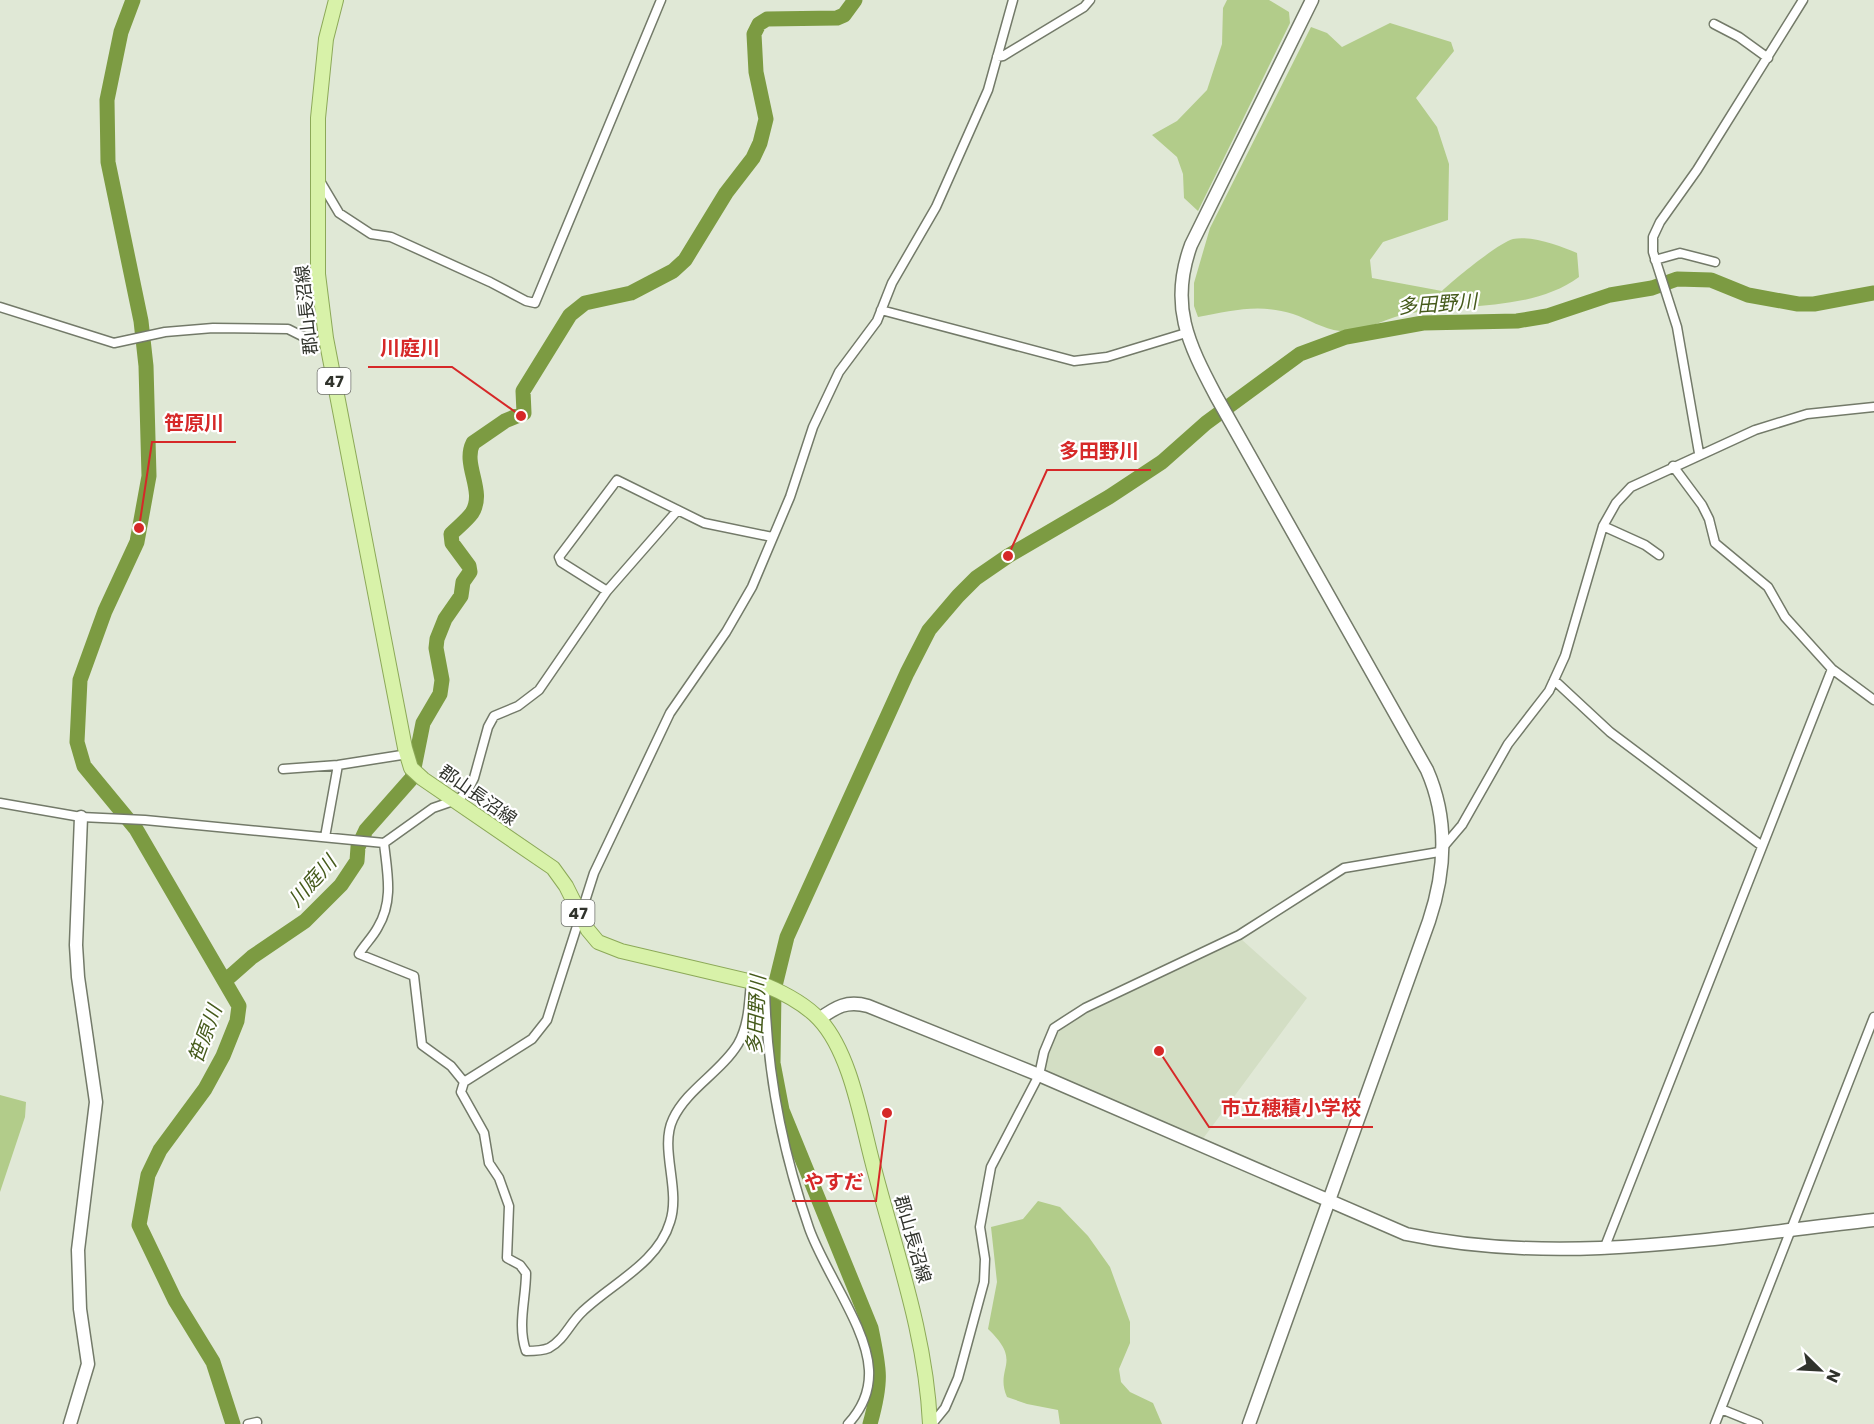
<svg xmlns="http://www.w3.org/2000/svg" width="1874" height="1424" viewBox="0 0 1874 1424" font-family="Poppins,'Noto Sans JP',sans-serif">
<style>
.built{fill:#d3dec4}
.green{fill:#b2cc8a}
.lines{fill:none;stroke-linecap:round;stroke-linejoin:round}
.river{stroke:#7c9b42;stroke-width:15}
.street-casing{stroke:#737a69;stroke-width:11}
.secondary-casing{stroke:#737a69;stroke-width:15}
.primary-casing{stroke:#8ca958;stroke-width:16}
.street{stroke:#fff;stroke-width:8}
.secondary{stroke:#fff;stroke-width:12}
.primary{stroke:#d8f2a9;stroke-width:14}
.labels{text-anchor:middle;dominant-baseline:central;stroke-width:4.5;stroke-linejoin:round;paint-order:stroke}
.shield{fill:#fff;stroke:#6e706b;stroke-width:1.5}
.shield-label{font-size:16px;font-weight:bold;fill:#30332c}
.street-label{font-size:18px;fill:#30332c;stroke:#fff}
.water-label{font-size:20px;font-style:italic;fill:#465b1c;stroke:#fff}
.leader{fill:none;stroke:#d62828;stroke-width:2}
.callout-dot{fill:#d62828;stroke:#fff;stroke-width:2}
.callout-label{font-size:20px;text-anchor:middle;font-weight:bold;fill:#d62828;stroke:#fff;stroke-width:4.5;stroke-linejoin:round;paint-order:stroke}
</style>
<rect width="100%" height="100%" fill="#e0e8d6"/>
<path class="built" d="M1241,939L1307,998L1202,1140L1047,1072L1045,1067L1053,1039L1067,1022Z"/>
<path class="green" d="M1227,0H1269L1289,12L1290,23L1198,211L1184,198L1183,174L1177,157L1152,135L1177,121L1207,90L1222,44L1223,8Z
M1390,23L1451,42L1454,51L1416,98L1437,127L1449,164L1448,220L1383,242L1370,260L1372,278L1442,291C1453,280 1500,242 1513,239C1531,235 1561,246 1577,253L1579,277C1530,313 1458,302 1402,315C1382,320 1361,333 1340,331C1323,329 1308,319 1293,314C1258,303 1232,311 1198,317L1194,306V283L1210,228L1311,27L1327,33L1342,47Z
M0,1095L26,1102L25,1117L0,1192Z
M1038,1201L1060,1207L1088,1236L1110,1267L1130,1322V1343L1119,1369L1121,1382L1130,1392L1153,1403L1162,1424H1060L1058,1410L1027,1404L1007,1397C994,1367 1024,1363 988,1329L997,1282L991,1227L1023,1219Z"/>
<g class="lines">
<path class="river" d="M133,0L121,32L107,100L108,162L141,321L146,366L149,476L137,542L105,611L80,680L77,742L84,766L136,829L239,1006L237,1021L223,1056L205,1089L160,1150L148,1175L139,1225L175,1300L213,1362L233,1424
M226,980L252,957L305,921L341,885L357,861L358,847L366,830L412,778L423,723L440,694L442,680L436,648L437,639L445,619L461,596L463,582L470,572L469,566L452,543L451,534C458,527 466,521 472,513C486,491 462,465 473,443L505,421L524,413L523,391L570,315L585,303L631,293L673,271L685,260L726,193L753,158L760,143L766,119L756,72L754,34L759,24L767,19L837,18L844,15L855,0
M870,1424C882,1381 880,1371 871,1328L782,1110L773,1063L774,990L787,937L907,673L929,630L958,596L976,578L1008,556L1109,497L1162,462L1206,423L1300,354L1346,337L1423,323L1517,321L1547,316L1610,295L1652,288L1677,279L1711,280L1748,295L1798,304H1814L1874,293"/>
<g class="street-casing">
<path id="street" d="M1714,24L1739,37L1768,58
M997,57L1003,56L1084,7L1090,0
M320,181L339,213L371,234L391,237L490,282L526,301L535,303L661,0
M1655,260L1680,253L1715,262
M0,307L114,343L165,332L213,328L288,329L316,343L326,338
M881,310L1074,361L1107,357L1186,333
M1699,453L1677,327L1653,252V237L1660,222L1697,170L1803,0
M1673,466L1702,505L1709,519L1715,543L1768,587L1785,617L1832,669L1874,700
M1603,526L1645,545L1659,555
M607,591L561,562L559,557L617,480L704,523L772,537
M1554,680L1610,732L1762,846
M283,769L338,765L408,754
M0,803L81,817L145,820L384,843L433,808L459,799L468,790L474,778L488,727L494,716L518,706L539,690L607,591L677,511
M325,837L338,765
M384,843C387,872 394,900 378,927C373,937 364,945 359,954L414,976L422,1045L451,1066L464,1082
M751,982C749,1002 749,1025 738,1044C721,1072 687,1089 673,1119C659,1148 681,1189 670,1222C658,1263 611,1284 582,1312C570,1323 564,1340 549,1348C542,1351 533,1351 526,1351C517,1325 526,1299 526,1273L520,1265L507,1258L509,1206L499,1178L489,1163L484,1133L461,1092L464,1082L532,1039L547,1020L594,873L670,713L726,632L752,587L790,497L813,427L839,372L877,321L892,283L936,207L988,90L1013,0
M765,985C766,1067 782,1150 809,1228C824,1271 867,1327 869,1370C870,1391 861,1410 848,1424
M1604,1249L1832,669
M1721,1409L1758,1424
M248,1424L257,1422
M932,1424L945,1408L958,1378L984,1282L985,1259L980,1227L991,1167L1039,1075L1044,1052L1054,1028L1085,1008L1239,935L1344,868L1439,852L1462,825L1508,744L1549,691L1565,656L1603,526L1616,503L1631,487L1755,430L1807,414L1874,407
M1715,1424L1874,1017"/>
</g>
<g class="secondary-casing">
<path id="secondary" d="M819,1019C836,1007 847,1000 868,1006L1039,1075L1406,1234C1561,1267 1719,1237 1874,1220
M70,1424L88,1364L80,1309L78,1250L96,1102L78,977L76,945L81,817
M1249,1424L1429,921C1446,870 1449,820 1427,770L1216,396C1188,343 1169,305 1191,245L1312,0"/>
</g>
<g class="primary-casing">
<path id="primary" d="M336,0L326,39L318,118V274L326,338L405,748L411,768L423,779L553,868L566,886L588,930L598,942L621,951L765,985C784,993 805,1004 819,1019C852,1054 862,1126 875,1172C897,1256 926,1336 930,1424"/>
</g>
<use href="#street" class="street"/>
<use href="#secondary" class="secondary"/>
<use href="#primary" class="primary"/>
</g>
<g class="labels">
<g class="shield">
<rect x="317.5" y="368" width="33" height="26" rx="4.5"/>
<rect x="561.5" y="900" width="33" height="26" rx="4.5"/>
</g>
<g class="shield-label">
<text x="334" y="381">47</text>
<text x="578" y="913">47</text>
</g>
<g class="street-label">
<text transform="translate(306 310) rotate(-96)">郡山長沼線</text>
<text transform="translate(478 795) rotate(35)">郡山長沼線</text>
<text transform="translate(913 1239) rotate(74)">郡山長沼線</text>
</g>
<g class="water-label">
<text transform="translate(1437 304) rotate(-4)">多田野川</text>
<text transform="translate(312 881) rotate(-48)">川庭川</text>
<text transform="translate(756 1015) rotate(-87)">多田野川</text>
<text transform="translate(205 1034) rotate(-70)">笹原川</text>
</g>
</g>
<path class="leader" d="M521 416L452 367H368M139 528L152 442H236M1008 556L1047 470H1151M1159 1051L1209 1127H1373M887 1113L876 1201H792"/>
<g class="callout-dot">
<circle cx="521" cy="416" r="6"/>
<circle cx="139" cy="528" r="6"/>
<circle cx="1008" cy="556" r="6"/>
<circle cx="1159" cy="1051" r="6"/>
<circle cx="887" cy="1113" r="6"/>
</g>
<g class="callout-label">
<text x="410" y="355">川庭川</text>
<text x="194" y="430">笹原川</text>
<text x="1099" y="458">多田野川</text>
<text x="1291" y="1115">市立穂積小学校</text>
<text x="834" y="1189">やすだ</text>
</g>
<g transform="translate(1820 1370) rotate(114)" stroke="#ffffff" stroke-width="4.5" paint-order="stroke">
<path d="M0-4.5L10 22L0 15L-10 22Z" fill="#30332c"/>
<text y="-9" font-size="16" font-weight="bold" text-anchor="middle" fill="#30332c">N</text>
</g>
</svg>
